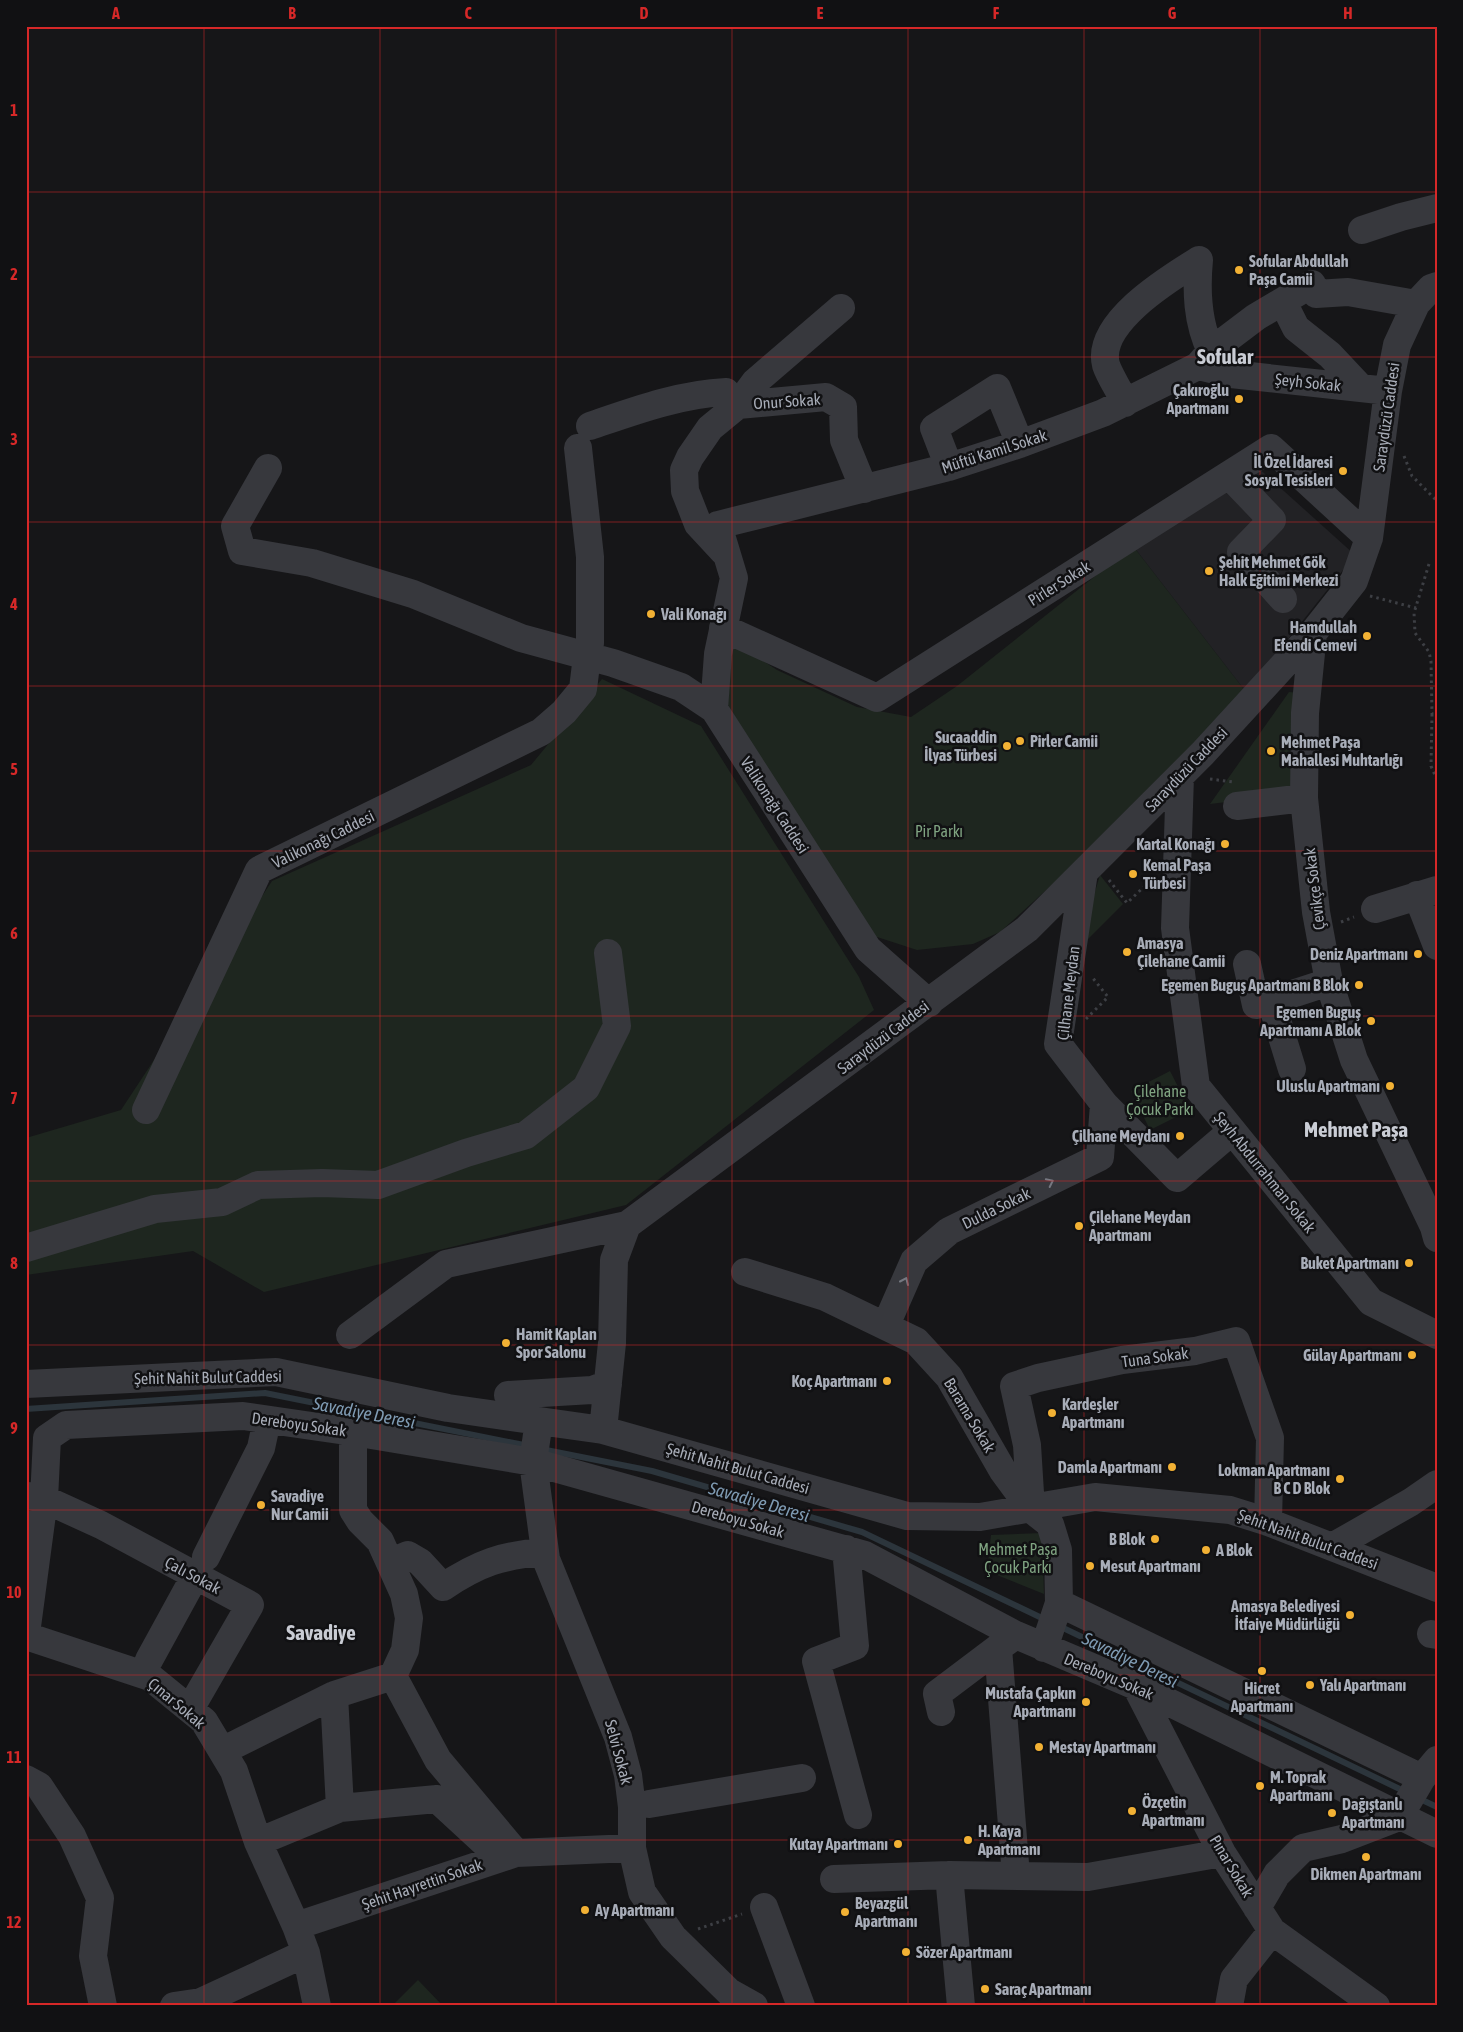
<svg xmlns="http://www.w3.org/2000/svg" width="1463" height="2032" font-family="'Asap Condensed',sans-serif">
<rect width="100%" height="100%" fill="#161618"/>
<path fill="#222225" d="M1255 465 1355 555 1246 692 1133 546Z"/>
<path fill="#1e261f" d="M1133 546 1246 692 1120 823 1000 932 973 944 917 950 874 936 836 889 728 705 722 671 735 642 777 670 857 707 911 717 957 686Z
M602 679 701 726 859 977 874 1010 626 1205 264 1292 193 1251 26 1275V1138L121 1110 272 881 531 765Z
M1289 692 1303 693 1300 793 1210 804Z
M1100 875 1123 904 1078 949Z
M1170 1071 1190 1110 1150 1130 1131 1091Z
M1042 1533 1044 1594 987 1571 991 1535Z
M418 1980 442 2005V2006H397L395 2003Z"/>
<g fill="none" stroke-linecap="round" stroke-linejoin="round">
<path stroke="#2c353c" stroke-width="6" d="M26 1409 265 1393 529 1446
M541 1449 652 1471 862 1532 1046 1620
M1059 1626 1406 1792
M1418 1798 1437 1807"/>
<path stroke="#3d3f44" stroke-width="3" stroke-dasharray="2.5 4" stroke-linecap="butt" d="M1404 456 1412 476 1437 501
M1429 564 1414 613 1415 633 1429 652 1431 661 1432 714H1437
M1370 596 1416 608
M1432 714 1431 766 1437 780
M1210 779 1233 782
M1109 880 1127 903 1152 879
M1341 922 1354 917
M1086 1019 1108 997 1092 977
M698 1929 742 1914"/>
<path stroke="#37383d" stroke-width="28" d="M1362 230 1401 217 1437 208
M1283 302 1296 328 1330 355 1361 388
M1198 366 1231 374 1388 391
M1125 403C1120 391 1110 377 1106 365 1095 323 1170 278 1199 260 1196 291 1197 322 1211 351
M590 426C634 411 680 394 726 392L738 405 755 382 841 308
M949 467 934 428 997 388 1020 444
M268 468 235 526 242 551 312 563 413 594 521 638 587 656 590 643V557L578 448
M1229 475 1272 520 1241 552 1283 599
M723 551 698 524 685 491 684 470 690 457 710 428 738 405 826 397 843 407 844 440 864 489
M723 628 877 698 1271 448 1369 538
M1313 633 1305 713 1304 798 1316 912 1329 982 1354 1060 1434 1227 1437 1238
M714 709 718 654 734 578 718 525 949 467 1020 444 1103 413 1198 366 1211 351 1256 317 1312 284 1316 294 1348 292 1416 304
M1180 776 1175 928 1196 1086 1371 1302 1437 1335
M1237 806 1304 798
M1084 872 1058 1044 1104 1104 1177 1178 1232 1131
M1417 895 1437 946
M1375 909 1437 890
M1247 964 1256 1005 1271 1001
M1292 1069 1271 1001 1329 982
M146 1110 259 870 541 732 564 712 583 689 587 656 613 663 681 687 714 709 868 949 929 1003
M26 1248 155 1209 222 1202 258 1185 322 1183 378 1185 466 1153 526 1135 586 1088 617 1026 608 953
M745 1272 825 1297 916 1341 949 1377 1003 1471 1031 1509 1050 1524 1058 1550 1059 1603 1044 1648
M886 1325 914 1261 949 1231 1100 1157 1104 1104
M350 1335 446 1264 627 1225
M26 1384 276 1372 448 1408 603 1430 907 1516 980 1517 1095 1497 1230 1510 1268 1522 1437 1588
M508 1395 592 1390 608 1384
M539 1421 533 1462 546 1559 618 1737 628 1775 632 1807V1848L642 1892 673 1937 729 1992 754 2006
M603 1430 612 1343 614 1260 627 1225 1027 929 1203 753 1313 633 1354 581 1369 538 1388 391 1397 345 1416 304 1431 288 1437 286
M353 1432V1510L360 1521 380 1541 404 1594 409 1618 405 1650 393 1676
M28 1496 44 1499 101 1525 250 1605 190 1709
M1031 1509 1027 1445 1014 1386 1038 1378 1122 1360 1195 1351 1236 1341 1270 1438 1268 1522
M1332 1547 1411 1502 1437 1484
M846 1549 855 1646 816 1661 858 1815
M206 1557 261 1448 267 1420
M391 1562 408 1555 420 1562 443 1587C479 1563 502 1555 545 1552
M1059 1603 1422 1778
M26 1634 44 1499 47 1438 66 1425 243 1416 353 1432 533 1462 865 1555 1016 1635 1136 1686 1437 1834
M1431 1634 1437 1635
M26 1636 150 1677 204 1721 234 1771 258 1842 296 1926
M149 1660 195 1576
M1136 1686 1222 1853 1272 1931 1376 2006
M941 1712 937 1694 998 1648
M222 1751 334 1695
M26 1779 39 1786 72 1836 100 1898 93 1956 103 2006
M649 1804 802 1778
M340 1808 334 1695 393 1676 438 1760 516 1853
M258 1842 340 1808 437 1799 501 1858
M949 1875 961 2006
M1016 1876 998 1648 1016 1635
M834 1879 949 1875 1088 1877 1222 1853
M764 1907 801 2006
M1257 1908 1277 1874 1303 1848 1342 1839 1399 1817 1422 1778 1437 1760
M201 2002 306 1953
M174 2006 201 2002 208 2006
M317 2006 306 1953 296 1926 516 1853 632 1848
M1229 2006 1234 1979 1272 1931"/>
</g>
<defs><path id="oneway-chevron" d="M-2-3.5L2.5 0L-2 3.5" fill="none" stroke-width="1.6" stroke-linecap="round" stroke-linejoin="round" transform="scale(1.25)"/></defs>
<g stroke="#757881">
<use href="#oneway-chevron" transform="translate(1050 1182) rotate(-26)"/>
<use href="#oneway-chevron" transform="translate(905 1281) rotate(-66)"/>
</g>
<path fill="none" stroke="#d62828" stroke-width="1" stroke-opacity="0.55" d="M204 26V2006M380 26V2006M556 26V2006M732 26V2006M908 26V2006M1084 26V2006M1260 26V2006M26 192H1437M26 357H1437M26 522H1437M26 686H1437M26 851H1437M26 1016H1437M26 1181H1437M26 1345H1437M26 1510H1437M26 1675H1437M26 1840H1437"/>
<g fill="#f2b134" stroke="#111113" stroke-width="2">
<circle cx="1239" cy="270" r="5"/>
<circle cx="1239" cy="399" r="5"/>
<circle cx="1343" cy="471" r="5"/>
<circle cx="1209" cy="571" r="5"/>
<circle cx="651" cy="614" r="5"/>
<circle cx="1367" cy="636" r="5"/>
<circle cx="1020" cy="741" r="5"/>
<circle cx="1007" cy="746" r="5"/>
<circle cx="1271" cy="751" r="5"/>
<circle cx="1225" cy="844" r="5"/>
<circle cx="1133" cy="874" r="5"/>
<circle cx="1127" cy="952" r="5"/>
<circle cx="1418" cy="954" r="5"/>
<circle cx="1359" cy="985" r="5"/>
<circle cx="1371" cy="1021" r="5"/>
<circle cx="1390" cy="1086" r="5"/>
<circle cx="1180" cy="1136" r="5"/>
<circle cx="1079" cy="1226" r="5"/>
<circle cx="1409" cy="1263" r="5"/>
<circle cx="506" cy="1343" r="5"/>
<circle cx="1412" cy="1355" r="5"/>
<circle cx="887" cy="1381" r="5"/>
<circle cx="1052" cy="1413" r="5"/>
<circle cx="1172" cy="1467" r="5"/>
<circle cx="1340" cy="1479" r="5"/>
<circle cx="261" cy="1505" r="5"/>
<circle cx="1155" cy="1539" r="5"/>
<circle cx="1206" cy="1550" r="5"/>
<circle cx="1090" cy="1566" r="5"/>
<circle cx="1350" cy="1615" r="5"/>
<circle cx="1262" cy="1671" r="5"/>
<circle cx="1310" cy="1685" r="5"/>
<circle cx="1086" cy="1702" r="5"/>
<circle cx="1039" cy="1747" r="5"/>
<circle cx="1260" cy="1786" r="5"/>
<circle cx="1132" cy="1811" r="5"/>
<circle cx="1332" cy="1813" r="5"/>
<circle cx="968" cy="1840" r="5"/>
<circle cx="898" cy="1844" r="5"/>
<circle cx="1366" cy="1857" r="5"/>
<circle cx="585" cy="1910" r="5"/>
<circle cx="845" cy="1912" r="5"/>
<circle cx="906" cy="1952" r="5"/>
<circle cx="985" cy="1989" r="5"/>
</g>
<g text-anchor="middle" stroke-width="5" stroke-linejoin="round" paint-order="stroke">
<g font-size="16" font-weight="bold" fill="#a8adb8" stroke="#111113" text-anchor="start">
<text x="1249" y="267">Sofular Abdullah<tspan x="1249" dy="18">Paşa Camii</tspan></text>
<text x="1229" y="396" text-anchor="end">Çakıroğlu<tspan x="1229" dy="18">Apartmanı</tspan></text>
<text x="1333" y="468" text-anchor="end">İl Özel İdaresi<tspan x="1333" dy="18">Sosyal Tesisleri</tspan></text>
<text x="1219" y="568">Şehit Mehmet Gök<tspan x="1219" dy="18">Halk Eğitimi Merkezi</tspan></text>
<text x="661" y="620">Vali Konağı</text>
<text x="1357" y="633" text-anchor="end">Hamdullah<tspan x="1357" dy="18">Efendi Cemevi</tspan></text>
<text x="997" y="743" text-anchor="end">Sucaaddin<tspan x="997" dy="18">İlyas Türbesi</tspan></text>
<text x="1030" y="747">Pirler Camii</text>
<text x="1281" y="748">Mehmet Paşa<tspan x="1281" dy="18">Mahallesi Muhtarlığı</tspan></text>
<text x="1215" y="850" text-anchor="end">Kartal Konağı</text>
<text x="1143" y="871">Kemal Paşa<tspan x="1143" dy="18">Türbesi</tspan></text>
<text x="1137" y="949">Amasya<tspan x="1137" dy="18">Çilehane Camii</tspan></text>
<text x="1408" y="960" text-anchor="end">Deniz Apartmanı</text>
<text x="1349" y="991" text-anchor="end">Egemen Buguş Apartmanı B Blok</text>
<text x="1361" y="1018" text-anchor="end">Egemen Buguş<tspan x="1361" dy="18">Apartmanı A Blok</tspan></text>
<text x="1380" y="1092" text-anchor="end">Uluslu Apartmanı</text>
<text x="1170" y="1142" text-anchor="end">Çilhane Meydanı</text>
<text x="1089" y="1223">Çilehane Meydan<tspan x="1089" dy="18">Apartmanı</tspan></text>
<text x="1399" y="1269" text-anchor="end">Buket Apartmanı</text>
<text x="516" y="1340">Hamit Kaplan<tspan x="516" dy="18">Spor Salonu</tspan></text>
<text x="1402" y="1361" text-anchor="end">Gülay Apartmanı</text>
<text x="877" y="1387" text-anchor="end">Koç Apartmanı</text>
<text x="1062" y="1410">Kardeşler<tspan x="1062" dy="18">Apartmanı</tspan></text>
<text x="1162" y="1473" text-anchor="end">Damla Apartmanı</text>
<text x="1330" y="1476" text-anchor="end">Lokman Apartmanı<tspan x="1330" dy="18">B C D Blok</tspan></text>
<text x="271" y="1502">Savadiye<tspan x="271" dy="18">Nur Camii</tspan></text>
<text x="1145" y="1545" text-anchor="end">B Blok</text>
<text x="1216" y="1556">A Blok</text>
<text x="1100" y="1572">Mesut Apartmanı</text>
<text x="1340" y="1612" text-anchor="end">Amasya Belediyesi<tspan x="1340" dy="18">İtfaiye Müdürlüğü</tspan></text>
<text x="1320" y="1691">Yalı Apartmanı</text>
<text x="1262" y="1694" text-anchor="middle">Hicret<tspan x="1262" dy="18">Apartmanı</tspan></text>
<text x="1076" y="1699" text-anchor="end">Mustafa Çapkın<tspan x="1076" dy="18">Apartmanı</tspan></text>
<text x="1049" y="1753">Mestay Apartmanı</text>
<text x="1270" y="1783">M. Toprak<tspan x="1270" dy="18">Apartmanı</tspan></text>
<text x="1142" y="1808">Özçetin<tspan x="1142" dy="18">Apartmanı</tspan></text>
<text x="1342" y="1810">Dağıştanlı<tspan x="1342" dy="18">Apartmanı</tspan></text>
<text x="978" y="1837">H. Kaya<tspan x="978" dy="18">Apartmanı</tspan></text>
<text x="888" y="1850" text-anchor="end">Kutay Apartmanı</text>
<text x="1366" y="1880" text-anchor="middle">Dikmen Apartmanı</text>
<text x="855" y="1909">Beyazgül<tspan x="855" dy="18">Apartmanı</tspan></text>
<text x="595" y="1916">Ay Apartmanı</text>
<text x="916" y="1958">Sözer Apartmanı</text>
<text x="995" y="1995">Saraç Apartmanı</text>
</g>
<g font-size="16" fill="#a8adb8" stroke="#111113">
<text transform="translate(1308 382) rotate(6)" y="6">Şeyh Sokak</text>
<text transform="translate(787 401) rotate(-4)" y="6">Onur Sokak</text>
<text transform="translate(1386 417) rotate(-82)" y="6">Saraydüzü Caddesi</text>
<text transform="translate(994 451) rotate(-18)" y="6">Müftü Kamil Sokak</text>
<text transform="translate(1059 583) rotate(-32)" y="6">Pirler Sokak</text>
<text transform="translate(1186 769) rotate(-46)" y="6">Saraydüzü Caddesi</text>
<text transform="translate(775 805) rotate(57)" y="6">Valikonağı Caddesi</text>
<text transform="translate(323 839) rotate(-26)" y="6">Valikonağı Caddesi</text>
<text transform="translate(1314 889) rotate(-97)" y="6">Çevikçe Sokak</text>
<text transform="translate(1068 993) rotate(-83)" y="6">Çilhane Meydan</text>
<text transform="translate(883 1037) rotate(-37)" y="6">Saraydüzü Caddesi</text>
<text transform="translate(1265 1172) rotate(51)" y="6">Şeyh Abdurrahman Sokak</text>
<text transform="translate(996 1208) rotate(-26)" y="6">Dulda Sokak</text>
<text transform="translate(1155 1357) rotate(-8)" y="6">Tuna Sokak</text>
<text transform="translate(208 1377) rotate(-1)" y="6">Şehit Nahit Bulut Caddesi</text>
<text transform="translate(970 1415) rotate(59)" y="6">Barama Sokak</text>
<text transform="translate(299 1424) rotate(8)" y="6">Dereboyu Sokak</text>
<text transform="translate(738 1468) rotate(16)" y="6">Şehit Nahit Bulut Caddesi</text>
<text transform="translate(738 1519) rotate(16)" y="6">Dereboyu Sokak</text>
<text transform="translate(1308 1539) rotate(20)" y="6">Şehit Nahit Bulut Caddesi</text>
<text transform="translate(193 1575) rotate(28)" y="6">Çalı Sokak</text>
<text transform="translate(1109 1676) rotate(23)" y="6">Dereboyu Sokak</text>
<text transform="translate(177 1703) rotate(40)" y="6">Çınar Sokak</text>
<text transform="translate(619 1752) rotate(75)" y="6">Selvi Sokak</text>
<text transform="translate(1232 1866) rotate(59)" y="6">Pınar Sokak</text>
<text transform="translate(422 1884) rotate(-19)" y="6">Şehit Hayrettin Sokak</text>
</g>
<g font-size="16" fill="#7fa381" stroke="#111113">
<text x="939" y="837">Pir Parkı</text>
<text x="1160" y="1097">Çilehane<tspan x="1160" dy="18">Çocuk Parkı</tspan></text>
<text x="1018" y="1555">Mehmet Paşa<tspan x="1018" dy="18">Çocuk Parkı</tspan></text>
</g>
<g font-size="18" font-style="italic" fill="#7f9bb3" stroke="#111113">
<text transform="translate(364 1413) rotate(11)" y="6">Savadiye Deresi</text>
<text transform="translate(759 1502) rotate(16)" y="6">Savadiye Deresi</text>
<text transform="translate(1130 1660) rotate(26)" y="6">Savadiye Deresi</text>
</g>
<g font-size="21" font-weight="bold" fill="#c9ccd4" stroke="#111113">
<text x="1225" y="364">Sofular</text>
<text x="1356" y="1137">Mehmet Paşa</text>
<text x="321" y="1640">Savadiye</text>
</g>
</g>
<rect width="1463" height="2032" fill="none" stroke="#111113" stroke-width="55"/>
<rect x="28" y="28" width="1408" height="1976" fill="none" stroke="#d62828" stroke-width="2"/>
<g font-size="16" text-anchor="middle" font-weight="bold" fill="#d62828">
<text x="116" y="19">A</text>
<text x="292" y="19">B</text>
<text x="468" y="19">C</text>
<text x="644" y="19">D</text>
<text x="820" y="19">E</text>
<text x="996" y="19">F</text>
<text x="1172" y="19">G</text>
<text x="1348" y="19">H</text>
<text x="14" y="116">1</text>
<text x="14" y="280">2</text>
<text x="14" y="445">3</text>
<text x="14" y="610">4</text>
<text x="14" y="775">5</text>
<text x="14" y="939">6</text>
<text x="14" y="1104">7</text>
<text x="14" y="1269">8</text>
<text x="14" y="1434">9</text>
<text x="14" y="1598">10</text>
<text x="14" y="1763">11</text>
<text x="14" y="1928">12</text>
</g>
</svg>
